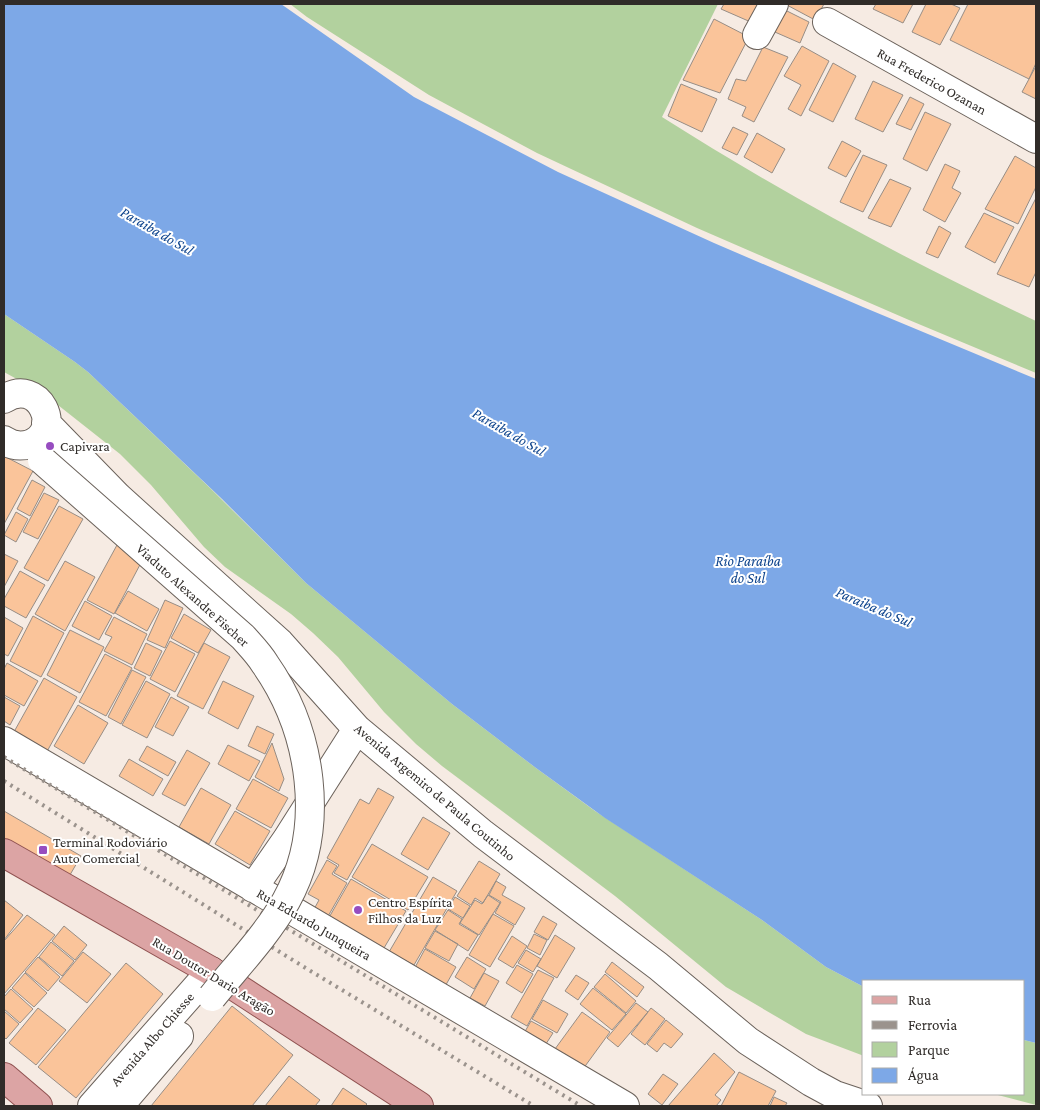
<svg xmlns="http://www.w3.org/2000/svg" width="1040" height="1110" font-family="'Crimson Pro',serif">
<rect width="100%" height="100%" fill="#f6ebe3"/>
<path fill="#b2d19e" d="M290 4H718L662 117C782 193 908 261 1036 321V373L909 320 697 228 537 153 429 95 307 17Z
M4 314 75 362 88 372 209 487 306 583 452 704 536 768 595 811 762 920 826 967 864 987V1056L806 1034 726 987 615 896 442 766 416 744 384 712 338 657 313 633 291 614 225 567 204 547 151 485 120 454 44 394 4 372Z
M1024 1040 1036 1043V1105L994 1094H1024Z"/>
<path fill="#7da8e7" d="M4 4H281L414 97 558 172 714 243 863 307 1036 379V1043L1024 1040V981H864V987L826 967 762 920 605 818 536 768 452 704 306 583 222 499 88 372 75 362 4 314Z"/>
<path fill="#fac49a" stroke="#978d85" d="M724 4H763L753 23 721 9Z
M785 4H824L815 20Z
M876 4H913L903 23 873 9Z
M926 4H951L960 8 940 45 912 32Z
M968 4H1036V63L1029 79 950 40Z
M779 7 809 22 800 43 768 29Z
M714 19 749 37 720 93 683 80Z
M802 46 829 61 801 116 788 109 801 85 784 76Z
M763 47 788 57 754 122 742 116 746 107 728 99 736 79 746 81Z
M833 63 856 76 833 122 809 110Z
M1036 66V99L1022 92Z
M873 81 903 95 883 132 855 119Z
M681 84 717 99 702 132 668 116Z
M910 97 924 104 911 130 896 124Z
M925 112 951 124 927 171 903 159Z
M733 127 748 134 737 155 722 148Z
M757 133 785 149 772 173 744 157Z
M842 141 861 151 846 177 828 168Z
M863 155 887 165 863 212 840 202Z
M1015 156 1036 168V187L1018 224 985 209Z
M945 164 960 171 952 188 961 193 945 222 923 210Z
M890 179 911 188 891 227 868 218Z
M1036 198V272L1029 287 997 274Z
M984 213 1014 227 995 263 965 247Z
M939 226 951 233 938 258 926 253Z
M4 456 33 471 4 524Z
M32 480 45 487 30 516 17 509Z
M44 493 59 500 38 539 23 532Z
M59 506 83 519 48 581 24 568Z
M16 512 28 519 16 542 4 535Z
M117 545 143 559 114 614 87 600Z
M4 554 18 561 4 587Z
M65 561 95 577 65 631 35 614Z
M20 571 45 585 26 618 4 606V599Z
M128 591 159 609 147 631 115 613Z
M165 600 183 608 165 648 147 640Z
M85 601 112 616 99 640 72 626Z
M184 614 211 630 198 653 171 638Z
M33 616 64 633 41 677 10 661Z
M4 617 23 628 8 656 4 654Z
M114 617 147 634 132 665 104 651 112 637 105 634Z
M70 630 104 647 80 693 47 675Z
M170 641 195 654 175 692 150 679Z
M146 643 162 651 150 676 134 668Z
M204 643 230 657 203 709 177 696Z
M105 654 132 668 106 716 79 702Z
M7 663 38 681 24 706 4 695V669Z
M132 670 146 677 121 724 108 717Z
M44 678 77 697 44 757 10 739Z
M146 681 170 694 147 738 122 725Z
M223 681 254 696 238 729 208 713Z
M4 697 20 706 10 725 4 721Z
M171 697 189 707 173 736 155 727Z
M78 705 108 723 84 764 54 746Z
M257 726 274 734 265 754 248 746Z
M272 743 284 779 279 791 255 777Z
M228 745 260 761 249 781 218 764Z
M147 746 176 762 168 776 139 760Z
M187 750 210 763 185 806 162 794Z
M129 759 163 779 153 796 119 776Z
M253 779 288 798 271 828 236 809Z
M201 788 231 805 209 844 179 827Z
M378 788 394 797 347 880 334 873 339 865 327 858 360 799 369 804Z
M4 811 81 856 67 880 4 843Z
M235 811 270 831 250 865 215 844Z
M423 817 450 833 428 870 401 854Z
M372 844 428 877 408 910 352 877Z
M327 860 337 866 332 874 347 883 327 918 313 911 319 900 308 894Z
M479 861 500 874 483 903 475 898 471 905 457 896Z
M433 877 457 891 414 965 389 952Z
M351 879 406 911 381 953 327 921Z
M496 881 506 887 502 895 525 908 515 925 495 913 501 902 489 895Z
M488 895 500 903 479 935 460 923 475 900 482 904Z
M455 897 470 906 463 918 448 909Z
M4 900 23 915 4 940Z
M448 910 462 919 459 924 478 935 468 951 435 930Z
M493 914 514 926 490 967 469 955Z
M27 915 55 935 4 994V941Z
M543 916 557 924 548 940 534 932Z
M64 926 87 945 75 960 52 941Z
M435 931 458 944 449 961 425 948Z
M534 934 547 940 540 955 527 948Z
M555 935 575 948 557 978 537 966Z
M512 936 527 946 513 968 498 959Z
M51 942 74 961 62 976 39 957Z
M425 949 456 967 443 990 412 973Z
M526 950 541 959 533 972 518 963Z
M83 952 111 974 87 1003 59 981Z
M38 957 60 977 48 991 25 972Z
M467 957 486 969 474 989 455 977Z
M612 962 644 987 637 997 605 972Z
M126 963 163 994 76 1098 38 1067Z
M517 965 533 974 522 993 506 983Z
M538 970 554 978 527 1026 511 1017Z
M25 973 47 993 34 1007 12 988Z
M484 973 499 981 485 1006 470 998Z
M605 974 636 1001 626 1013 594 987Z
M576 975 589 983 578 1000 565 991Z
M593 988 626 1014 612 1030 580 1004Z
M11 989 33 1009 20 1023 4 1009V997Z
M543 1000 568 1014 557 1033 532 1019Z
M636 1003 648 1012 618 1047 607 1038Z
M232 1006 293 1055 252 1106H151Z
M38 1008 66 1030 36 1065 9 1043Z
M651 1008 665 1019 645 1045 631 1034Z
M4 1011 19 1024 6 1039 4 1037Z
M582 1012 610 1032 583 1069 555 1049Z
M666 1020 683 1034 671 1048 664 1043 657 1052 647 1044Z
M531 1021 553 1033 544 1047 523 1035Z
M714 1053 735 1072 715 1095 721 1100 716 1106H668Z
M739 1072 776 1091 768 1106H721Z
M663 1074 678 1084 662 1105 648 1094Z
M289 1076 320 1100 315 1106H265Z
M343 1088 367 1104 365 1106H331Z
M774 1097 787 1103 785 1106H770Z"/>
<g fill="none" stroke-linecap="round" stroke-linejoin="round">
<defs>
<path id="minor" d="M827 22 1036 139
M757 35 774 4
M4 399C39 376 65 431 30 444 20 447 12 446 4 440
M46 423 118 497 280 643 357 729 483 834 658 966 748 1041 811 1082 835 1095 868 1106
M4 741 625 1106
M253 888 287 839 357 729
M92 1106 211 971
M119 1106 179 1036"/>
<path id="major" d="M4 853 211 971 419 1106
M4 1077 38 1106"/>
</defs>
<use href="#minor" stroke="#6b625b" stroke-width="30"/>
<use href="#major" stroke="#905251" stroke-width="30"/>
<use href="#minor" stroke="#fff" stroke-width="28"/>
<use href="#major" stroke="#dca4a4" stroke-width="28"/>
<path stroke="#9b938d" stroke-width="4" stroke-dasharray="2.5 5" stroke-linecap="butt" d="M4 757 581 1106
M4 781 304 967 534 1106"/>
<defs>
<path id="minor-bridge" d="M42 460 243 637C251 646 259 654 265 664 312 731 327 827 286 901 266 936 237 966 212 997"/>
</defs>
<use href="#minor-bridge" stroke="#6b625b" stroke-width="30" stroke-linecap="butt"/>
<use href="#minor-bridge" stroke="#fff" stroke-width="28"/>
</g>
<g fill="#974dc0" stroke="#fff" stroke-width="2">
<circle cx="50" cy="446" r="5"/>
<rect x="38" y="845" width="10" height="10" rx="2.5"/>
<circle cx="358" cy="910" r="5"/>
</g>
<g text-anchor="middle" stroke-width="4" stroke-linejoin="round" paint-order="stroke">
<g font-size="14" fill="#302c29" stroke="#fff">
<text transform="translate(932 81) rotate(29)" y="5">Rua Frederico Ozanan</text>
<text transform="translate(193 595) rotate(42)" y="5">Viaduto Alexandre Fischer</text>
<text transform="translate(435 792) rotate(40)" y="5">Avenida Argemiro de Paula Coutinho</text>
<text transform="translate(314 924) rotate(30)" y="5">Rua Eduardo Junqueira</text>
<text transform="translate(214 976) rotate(31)" y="5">Rua Doutor Dario Aragão</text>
<text transform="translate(152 1039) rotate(-49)" y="5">Avenida Albo Chiesse</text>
</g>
<g font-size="14" fill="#302c29" stroke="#fff" text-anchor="start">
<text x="60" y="451">Capivara</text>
<text x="53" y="847">Terminal Rodoviário<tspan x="53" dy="16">Auto Comercial</tspan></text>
<text x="368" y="907">Centro Espírita<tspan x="368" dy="16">Filhos da Luz</tspan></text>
</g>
<g font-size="15" font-style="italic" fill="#0e448d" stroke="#fff">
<text transform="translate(157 231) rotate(30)" y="5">Paraiba do Sul</text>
<text transform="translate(509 432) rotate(30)" y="5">Paraiba do Sul</text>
<text x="748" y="566">Rio Paraíba<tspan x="748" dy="17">do Sul</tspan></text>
<text transform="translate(874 607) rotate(23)" y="5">Paraiba do Sul</text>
</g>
</g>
<rect width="1040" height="1110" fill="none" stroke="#302c29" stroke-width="10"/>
<rect x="862" y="980" width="162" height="115" fill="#ffffff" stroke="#acaba9"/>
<rect x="872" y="996" width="25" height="8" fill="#dca4a4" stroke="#acaba9"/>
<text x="908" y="1005" font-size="15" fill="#302c29">Rua</text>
<rect x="872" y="1021" width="25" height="8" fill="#9b938d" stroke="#acaba9"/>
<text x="908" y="1030" font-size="15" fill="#302c29">Ferrovia</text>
<rect x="872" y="1042" width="25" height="15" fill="#b2d19e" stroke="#acaba9"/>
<text x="908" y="1055" font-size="15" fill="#302c29">Parque</text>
<rect x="872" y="1068" width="25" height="15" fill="#7da8e7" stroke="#acaba9"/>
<text x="908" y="1080" font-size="15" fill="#302c29">Água</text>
</svg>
